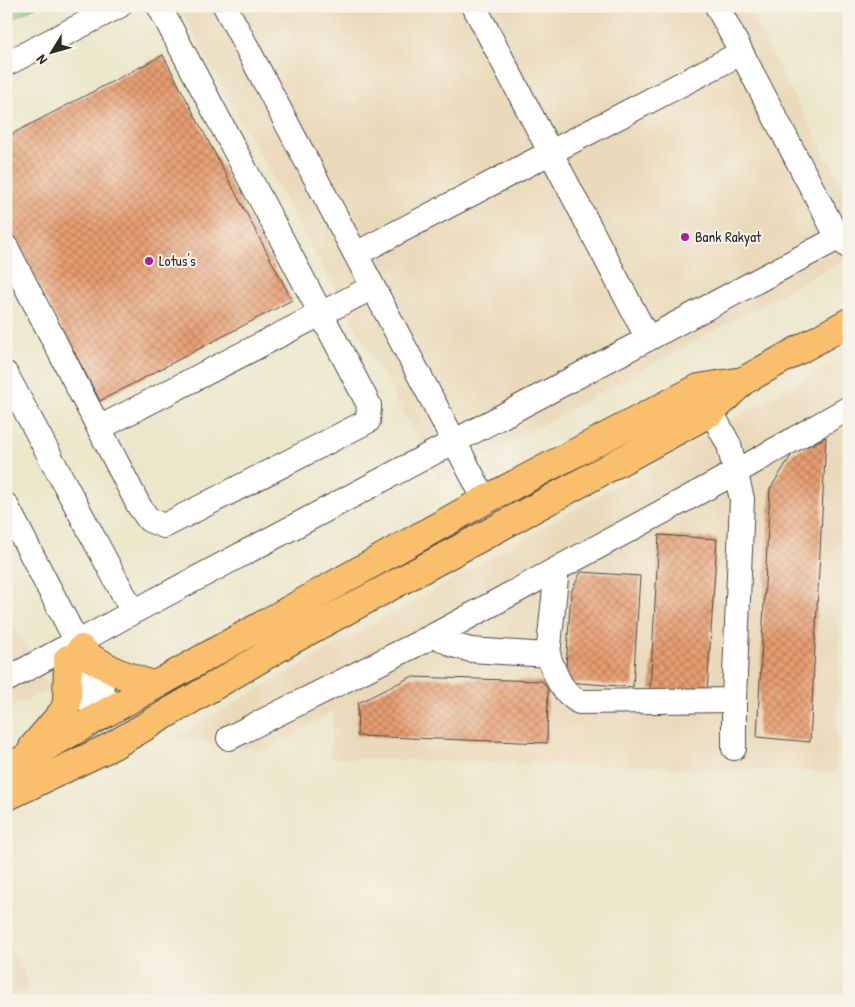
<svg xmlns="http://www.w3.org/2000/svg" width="855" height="1007" font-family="'Patrick Hand',sans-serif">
<defs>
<pattern id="grass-tufts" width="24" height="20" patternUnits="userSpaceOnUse" patternTransform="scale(1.25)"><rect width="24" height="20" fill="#96de98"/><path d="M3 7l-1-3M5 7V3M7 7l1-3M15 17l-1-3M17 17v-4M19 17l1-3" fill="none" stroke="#81bf83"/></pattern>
<pattern id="building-cross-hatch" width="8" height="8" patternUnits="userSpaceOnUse" patternTransform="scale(1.25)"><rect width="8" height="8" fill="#e79d70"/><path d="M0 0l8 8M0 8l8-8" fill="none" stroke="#bb805c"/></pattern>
</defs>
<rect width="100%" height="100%" fill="#f7f3e8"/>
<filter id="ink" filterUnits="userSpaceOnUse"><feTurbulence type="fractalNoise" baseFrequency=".02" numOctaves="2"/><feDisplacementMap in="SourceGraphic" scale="10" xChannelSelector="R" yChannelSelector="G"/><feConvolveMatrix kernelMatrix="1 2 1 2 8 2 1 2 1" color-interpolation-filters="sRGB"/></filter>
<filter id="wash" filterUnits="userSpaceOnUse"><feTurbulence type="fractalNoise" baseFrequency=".0096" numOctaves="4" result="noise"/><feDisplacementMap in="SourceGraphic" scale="20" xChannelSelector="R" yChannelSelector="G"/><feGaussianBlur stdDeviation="1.12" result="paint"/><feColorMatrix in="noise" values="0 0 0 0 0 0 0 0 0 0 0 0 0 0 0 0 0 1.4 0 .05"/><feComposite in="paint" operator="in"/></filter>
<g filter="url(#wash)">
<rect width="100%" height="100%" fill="#ece6ca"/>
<path fill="#ead9ba" d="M178 6H746L849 199V257L440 480Z
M846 355 837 772 330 758 334 710 266 751 175 737Z
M6 610 48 688 6 710Z
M6 940 31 989 7 1001H6Z"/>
<path fill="url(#grass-tufts)" stroke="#608462" d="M6 6H37L6 22Z"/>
<g id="blocks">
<path fill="url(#building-cross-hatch)" d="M163 55 292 300 100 401 6 223V137Z
M826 437 810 742 757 737 770 489 792 454Z
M659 535 717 539 707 693 650 689Z
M581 572 640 576 633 687 565 682 571 592Z
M411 677 542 681 548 690 547 743 357 736 358 703Z"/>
</g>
</g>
<g filter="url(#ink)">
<use href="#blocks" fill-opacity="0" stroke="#484743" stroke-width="1"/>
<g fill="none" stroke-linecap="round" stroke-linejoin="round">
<defs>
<path id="minor" d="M225 6 485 500
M474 6 648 339
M717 6 838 238 849 247
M6 64 119 6
M6 247 139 506 149 520 164 526 368 421 369 405 159 6
M356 254 741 53
M6 374 133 612
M703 396 729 445 742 499 734 700V748
M99 428 373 287
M6 505 112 710
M435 635 453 645 471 650 548 655 557 569
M77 643 133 612 838 238
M548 655C556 676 559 689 579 702L734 700
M66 657 97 718
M6 680 63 649
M229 738 435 635 736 472 849 408"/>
<path id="major" d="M81 649 91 658 116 672 154 686
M33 747 63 712 67 703 68 659
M6 768 22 760 485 500 699 388 743 381
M6 797 112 746 290 641 711 412 743 381 849 322"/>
</defs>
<use href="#minor" stroke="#484743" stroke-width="26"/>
<use href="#major" stroke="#484743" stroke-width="30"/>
<use href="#minor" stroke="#fff" stroke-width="24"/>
<use href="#major" stroke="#f9bf6d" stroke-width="28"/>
</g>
</g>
<g fill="#b5179e" stroke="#f7f3e8" stroke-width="2">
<circle cx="685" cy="237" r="5"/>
<circle cx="149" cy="261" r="5"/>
</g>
<g text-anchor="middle" stroke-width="4" stroke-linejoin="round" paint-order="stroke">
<g font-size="15" fill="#2b2b2b" stroke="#f7f3e8" text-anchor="start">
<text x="695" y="242">Bank Rakyat</text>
<text x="159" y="266">Lotus's</text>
</g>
</g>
<rect width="855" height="1007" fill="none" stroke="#f7f3e8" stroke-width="25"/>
<g transform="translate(52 52) rotate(233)" stroke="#f7f3e8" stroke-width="4" paint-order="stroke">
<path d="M0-4L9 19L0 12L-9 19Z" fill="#2b2b2b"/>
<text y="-8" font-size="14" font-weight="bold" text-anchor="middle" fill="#2b2b2b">N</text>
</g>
</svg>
